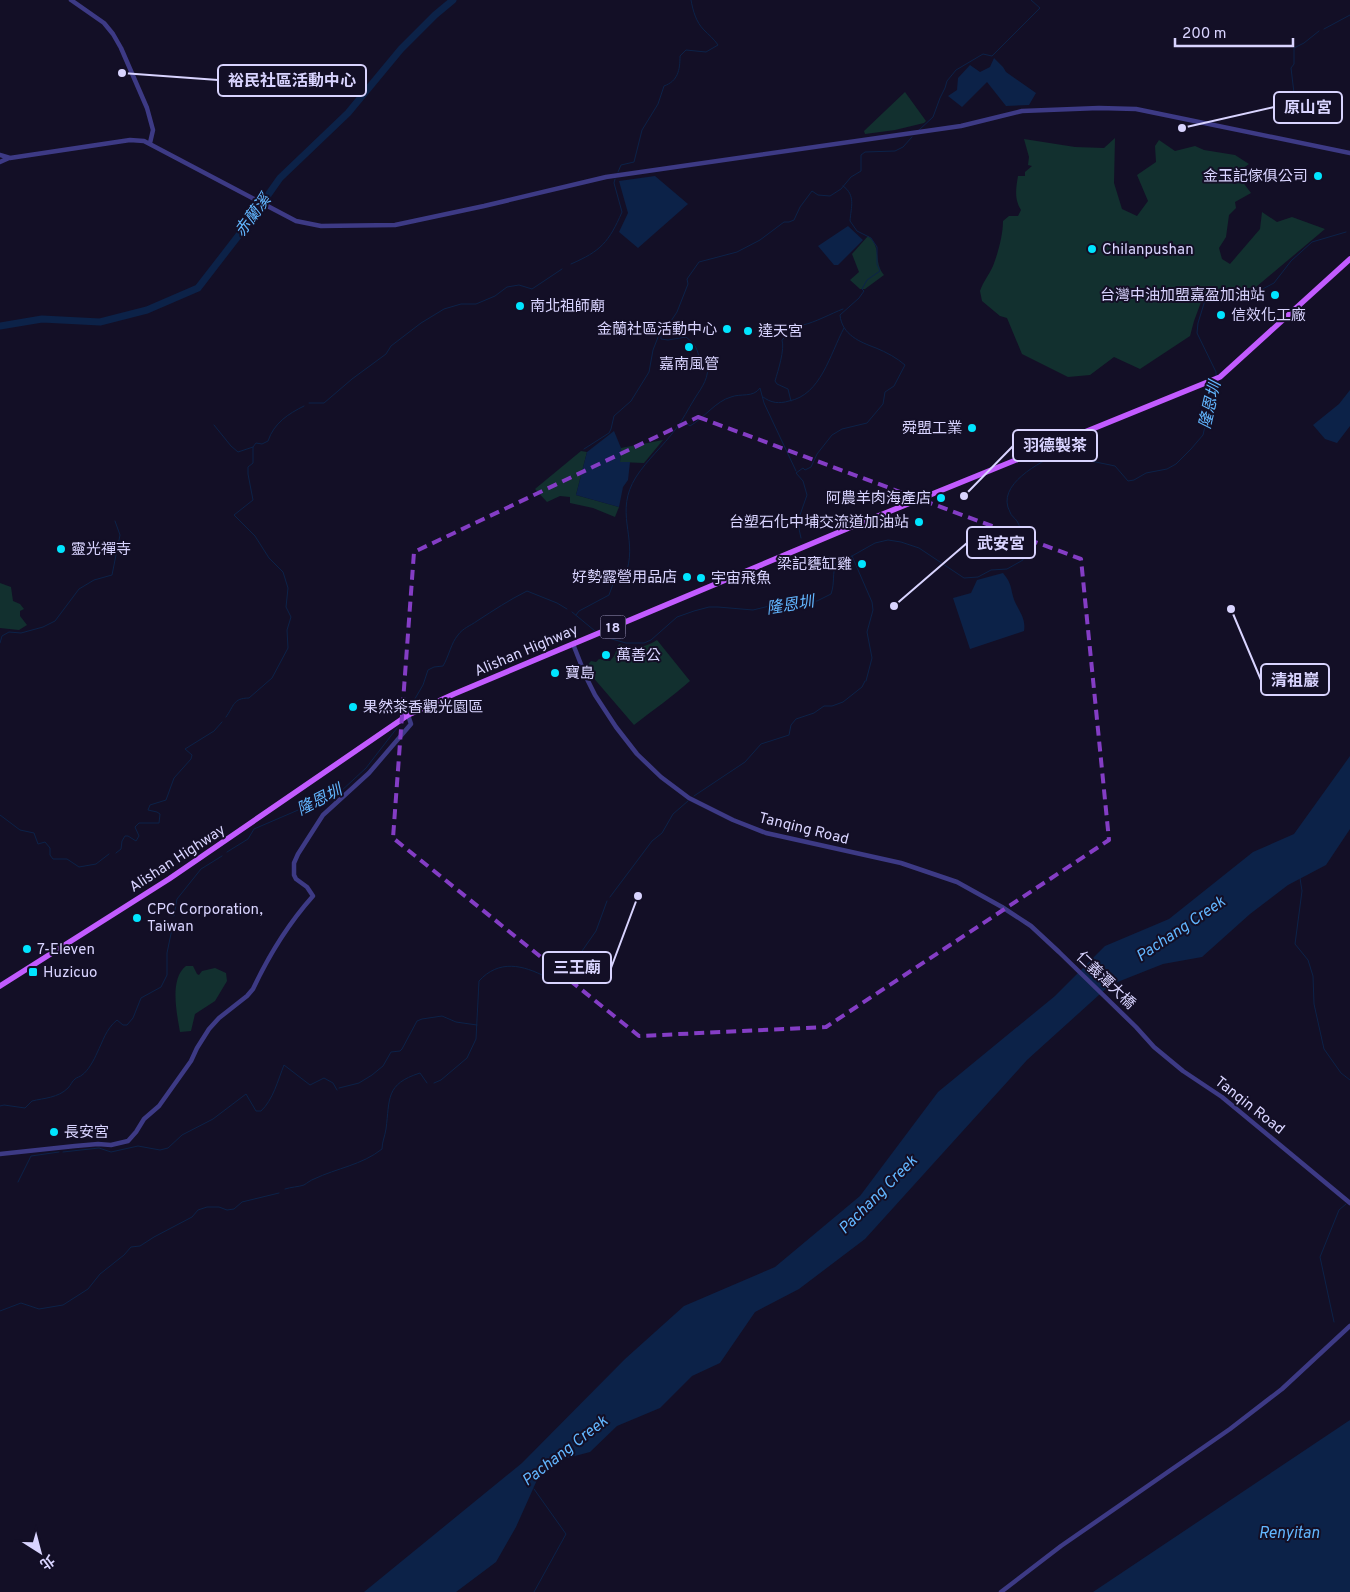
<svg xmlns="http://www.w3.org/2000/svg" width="1350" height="1592" font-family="Overpass,'Noto Sans TC',sans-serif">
<rect width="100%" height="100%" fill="#130f26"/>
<path fill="#12302f" d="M905 92 926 121 924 123 895 130 865 134 864 131Z
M1115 138 1114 183 1122 209 1137 216 1148 201 1137 175 1156 162 1155 146 1159 140 1175 151 1195 146 1204 150 1235 155 1249 164 1236 173 1251 193 1235 202 1236 208 1229 215 1226 237 1219 248 1222 259 1230 264 1260 229 1262 212 1277 222 1292 217 1325 229 1256 287 1204 294 1194 321 1190 336 1140 369 1114 357 1090 375 1068 377 1022 354 1007 318 1000 316 982 301 980 291C983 282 989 275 993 266 998 253 1003 235 1003 221L1009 216H1018L1021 210C1014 199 1016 188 1018 176H1025V172L1032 166 1028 165 1029 157 1024 139 1075 147 1104 148Z
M868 236C882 246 873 262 884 275L865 289H860L850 280 859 272 852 254Z
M663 440 644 463 620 462 621 448Z
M581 451 587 452 576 495 619 507 615 517 593 508 570 503V497L560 496 547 502 535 489Z
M0 583 11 587 13 601 20 604 24 609 20 611V616L27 625 19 630 0 628Z
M657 640 690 681C672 697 653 710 634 725L585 668 591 661 596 662 599 659 610 661 614 656 619 644C634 650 644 648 657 640Z
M186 966H193L197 974 199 975 202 971 215 968 226 973 227 981 215 1001 195 1014 191 1031 180 1032C177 1014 169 979 186 966Z"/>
<path fill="#0c2248" d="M994 58 1003 67 1006 72 1036 93 1029 105 1006 106 987 82 962 107 948 96 957 90 958 78 970 65 980 72 990 67Z
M655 176 688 204 638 248 619 232 628 213 619 181Z
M848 226 863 240 838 265H834L818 246Z
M1350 390V426L1337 443 1325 439 1313 425 1339 404Z
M614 431 621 448 620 462H630L628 480 623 487 619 507 576 495 587 452Z
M1003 573C1013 585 1010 589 1015 602 1020 613 1026 619 1024 631L970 649 953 598 971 593 977 580Z
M1350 756V829L1326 865 1288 885 1250 914 1202 957 1163 964 1110 985 1027 1060 865 1239 799 1289 755 1312 720 1363 692 1376 660 1408 617 1426 590 1452 556 1461 537 1480 516 1527 496 1562 456 1592H364L522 1463 625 1359 684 1306 775 1267 860 1196 938 1092 1055 996 1105 946 1169 919 1253 852 1294 834Z
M1350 1420V1592H1093Z"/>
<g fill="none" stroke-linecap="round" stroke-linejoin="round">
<path stroke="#0c2248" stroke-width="1" d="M1324 29 1350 15
M1297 118 1291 68 1294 64V48L1304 43 1319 31
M919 130 933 117 940 98 945 88 947 81 956 70 983 54 992 56 1040 8 1031 0
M618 172 621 165 634 162 642 130 658 104 664 86C678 81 680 70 680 56L686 50 706 52 718 45C714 39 709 35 704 30 696 22 693 11 691 0
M571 264C601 251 609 242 622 212L614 183 615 179
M1216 376V372L1197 333 1198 323 1206 297 1217 293 1234 297 1253 294 1274 283 1291 261 1312 242 1346 232
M763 397C771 403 779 404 789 401 821 395 830 354 844 328
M791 401 788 389 777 384 775 381C778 371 785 349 782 340L785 337 780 328C787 322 794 326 803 325 816 322 830 314 843 309
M309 403H324L352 379 386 354 391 346 421 323 444 309 461 304H476L495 296 507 287 519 285 532 289 562 269
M682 423H686L690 426C704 418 716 401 731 397 741 393 753 398 760 388L764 403 796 471
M214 425 231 446 238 452 253 447
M584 449 609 433 611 429 614 416 631 401 649 372 653 350 660 332
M801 538 799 529 800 515 807 495 803 481 796 473 803 468 805 470 811 467 817 454 832 435 842 429 867 423 883 404 885 392 894 386 905 365C897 358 886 352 876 348 860 342 842 335 840 315L859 298 864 291 862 289 867 280 880 271 877 264V247L871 238 857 231 850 221C851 207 856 195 843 186
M852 556 872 602 873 610 867 632 872 658 866 681
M572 612 595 631
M576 615 579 611 609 595 613 584 627 570C637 536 614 512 636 477 647 460 663 446 675 430 683 420 688 409 695 398 702 387 710 377 707 363L700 361C697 348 696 345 686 337L668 340 661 339V330L667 327 677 312 688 284 687 279 699 262 737 252 760 240 784 222H789L794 220 800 207 812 191 818 195 830 196 841 189 851 177 861 171V155L865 152 895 151 903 147 912 137
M601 636 626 643H644L651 640 677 617 694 611 709 607H718L753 610 790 601H817L831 594C835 583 832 573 836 563L852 556 875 543 888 540 901 542 919 548 964 578 978 577 991 570 1007 569 1023 560C1024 548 1023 531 1017 521 1015 518 1011 516 1010 512 995 485 1040 462 1060 453L1068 459 1091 461 1115 466 1128 481 1134 480 1146 473 1167 469 1176 464 1191 449 1203 435 1215 382
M0 643 2 636 9 632 21 633 43 627 55 621 79 589 94 580 112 575 120 535 115 521
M406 714 423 685 428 670 434 667 443 666C449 656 451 643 458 635 463 628 470 626 477 621 494 610 509 600 527 591L557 603 567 609
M226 717C234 706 233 698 249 698L272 678 288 648 287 630 291 617 286 607 288 588 283 572 269 558 255 536 234 515 253 500 248 474V467L253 463V447L256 443 262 444 268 441C274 423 288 414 304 406
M694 796 745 762 761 744 789 735 791 725 796 719 814 713 824 706H832L843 702 862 687 865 681
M0 815 20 830 34 833 38 844 45 842 50 848V855L53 859H67L79 867 96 864 109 854
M227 852 248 839 254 829 340 792 366 768 397 728
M116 853 121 849 122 841 125 836H128L136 841 139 836 135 827 139 823H159L160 814 157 812 148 810 150 805 166 800 174 778 191 759 192 755 185 749 214 731 222 722
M1300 878 1302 891 1295 944 1308 960 1313 976 1314 1004 1324 1049 1341 1073 1350 1080
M610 897 652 841 662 833 673 814 688 801
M174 916 177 899 201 869 222 856
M434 1083 441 1080 467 1058 476 1039 479 981C499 959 523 965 546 977L561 967 569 966 575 961 596 931 607 901
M339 1088 359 1083 372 1075 383 1066 391 1052 400 1051 402 1049 417 1021 422 1019 442 1016 456 1022 477 1025
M0 1106 4 1105 25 1108 32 1101C44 1098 58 1098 68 1088 71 1085 72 1081 75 1079 77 1077 80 1077 82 1075 88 1071 94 1060 97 1053 103 1041 106 1029 117 1020L123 1025H127L133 1018 141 998 161 987 167 975V953L173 924
M63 1152 99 1148 111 1152 138 1146 160 1150 168 1148 182 1135 213 1119 246 1094 256 1111H261C273 1100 278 1080 284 1065L310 1085 324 1078 333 1083 337 1090
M18 1182 31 1156 59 1152
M285 1189C291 1187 298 1187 304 1185 307 1183 311 1180 314 1179 337 1168 362 1165 382 1149 382 1142 385 1136 386 1129 390 1099 385 1084 420 1073L427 1083
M0 1311 21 1303 39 1309 63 1305 88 1289 100 1274 124 1255 131 1247 140 1246 154 1237 192 1217 198 1210 207 1207H219L227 1210 234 1209 242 1202 279 1193
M1334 1322 1320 1257 1339 1210 1346 1204
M534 1489 566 1534 534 1592"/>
<path stroke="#0c2248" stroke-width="7" d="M0 326 42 319 100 322 147 310 198 288 249 222 280 178 348 113 401 49 435 15 453 0"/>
<path stroke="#3d3a85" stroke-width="4.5" d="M71 0 104 23 113 34 121 48 147 108 153 130 150 143
M0 155 10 158 130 140 144 141 296 221 321 226 395 225 484 206 606 177 961 126 1022 111 1099 108 1136 109 1350 153
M0 162 9 158
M573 644 586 677 595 695 616 727 637 754 661 777 689 798 733 820 766 833 901 863 957 882 1002 907 1031 926 1059 952 1136 1027 1154 1047 1183 1071 1222 1097 1350 1203
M0 1154 75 1146 98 1144 111 1145 128 1141 136 1132 144 1119 159 1106 191 1061 197 1048 209 1029 219 1018 247 996 253 989C269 955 288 924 313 896L307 887 296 879 294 875V863L298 854 323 815 369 773 411 724 408 715
M1001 1592 1061 1546 1230 1429 1282 1389 1350 1326"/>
<path stroke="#c25bff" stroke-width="5.5" d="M0 986 169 879 408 715 454 694 856 525 1220 377 1350 259"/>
</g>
<path fill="none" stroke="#843dc5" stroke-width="4" stroke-dasharray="10 6" stroke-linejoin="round" d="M698 417 1081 559 1109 840 826 1027 639 1036 393 838 414 552Z"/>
<g fill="#00e5ff" stroke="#130f26" stroke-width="2">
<circle cx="1318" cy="176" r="5"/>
<circle cx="1092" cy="249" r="5"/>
<circle cx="1275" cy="295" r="5"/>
<circle cx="520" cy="306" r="5"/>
<circle cx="1221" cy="315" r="5"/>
<circle cx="727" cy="329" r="5"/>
<circle cx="748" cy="331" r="5"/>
<circle cx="689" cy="347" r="5"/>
<circle cx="972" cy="428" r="5"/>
<circle cx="941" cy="498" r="5"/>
<circle cx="919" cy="522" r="5"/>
<circle cx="61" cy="549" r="5"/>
<circle cx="862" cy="564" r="5"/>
<circle cx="687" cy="577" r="5"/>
<circle cx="701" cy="578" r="5"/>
<circle cx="606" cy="655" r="5"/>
<circle cx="555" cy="673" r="5"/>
<circle cx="353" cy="707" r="5"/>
<circle cx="137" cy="918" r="5"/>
<circle cx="27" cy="949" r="5"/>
<rect x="28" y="967" width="10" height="10" rx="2.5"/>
<circle cx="54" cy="1132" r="5"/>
</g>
<g text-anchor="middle" stroke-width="4" stroke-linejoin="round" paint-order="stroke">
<rect fill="#130f26" stroke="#9e99be" stroke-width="1" x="600.5" y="615.5" width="25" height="23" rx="4"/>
<g font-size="14" font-weight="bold" fill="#d9d4ff">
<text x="613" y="632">18</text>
</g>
<g font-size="15" fill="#d9d4ff" stroke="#130f26" text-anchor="start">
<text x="1308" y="181" text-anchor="end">金玉記傢俱公司</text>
<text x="1102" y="254">Chilanpushan</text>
<text x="1265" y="300" text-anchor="end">台灣中油加盟嘉盈加油站</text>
<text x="530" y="311">南北祖師廟</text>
<text x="1231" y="320">信效化工廠</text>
<text x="717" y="334" text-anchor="end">金蘭社區活動中心</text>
<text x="758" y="336">達天宮</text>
<text x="689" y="369" text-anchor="middle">嘉南風管</text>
<text x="962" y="433" text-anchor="end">舜盟工業</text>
<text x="931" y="503" text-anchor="end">阿農羊肉海產店</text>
<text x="909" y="527" text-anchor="end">台塑石化中埔交流道加油站</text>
<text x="71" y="554">靈光禪寺</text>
<text x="852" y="569" text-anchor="end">梁記甕缸雞</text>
<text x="677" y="582" text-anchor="end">好勢露營用品店</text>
<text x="711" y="583">宇宙飛魚</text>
<text x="616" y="660">萬善公</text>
<text x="565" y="678">寶島</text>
<text x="363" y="712">果然茶香觀光園區</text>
<text x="147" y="914">CPC Corporation,<tspan x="147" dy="17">Taiwan</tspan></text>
<text x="37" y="954">7-Eleven</text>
<text x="43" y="977">Huzicuo</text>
<text x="64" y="1137">長安宮</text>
</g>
<g font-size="15" fill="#d9d4ff" stroke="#130f26">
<text transform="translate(526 650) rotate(-23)" y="5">Alishan Highway</text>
<text transform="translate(804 828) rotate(14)" y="5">Tanqing Road</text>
<text transform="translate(177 858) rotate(-33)" y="5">Alishan Highway</text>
<text transform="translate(1106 980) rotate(44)" y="5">仁義潭大橋</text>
<text transform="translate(1250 1105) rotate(38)" y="5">Tanqin Road</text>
</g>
<g font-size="16" font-style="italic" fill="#62b6ff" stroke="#130f26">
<text transform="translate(252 215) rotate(-53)" y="6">赤蘭溪</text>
<text transform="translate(1209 405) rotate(-77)" y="6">隆恩圳</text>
<text transform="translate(790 604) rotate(-9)" y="6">隆恩圳</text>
<text transform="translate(319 799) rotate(-27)" y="6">隆恩圳</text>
<text transform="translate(1180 928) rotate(-34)" y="6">Pachang Creek</text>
<text transform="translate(877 1194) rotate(-45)" y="6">Pachang Creek</text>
<text transform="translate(564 1450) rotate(-38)" y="6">Pachang Creek</text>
<text x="1289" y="1538">Renyitan</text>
</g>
</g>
<path fill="none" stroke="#d9d4ff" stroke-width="2" d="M122 73L218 80M1182 128L1274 107M964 496L1013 446M894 606L967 543M1231 609L1261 680M638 896L611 968"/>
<g fill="#d9d4ff" stroke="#130f26" stroke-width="2">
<circle cx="122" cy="73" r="5"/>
<circle cx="1182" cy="128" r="5"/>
<circle cx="964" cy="496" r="5"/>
<circle cx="894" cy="606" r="5"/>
<circle cx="1231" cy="609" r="5"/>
<circle cx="638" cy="896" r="5"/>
</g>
<g fill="#130f26" stroke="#d9d4ff" stroke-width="2">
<rect x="218" y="65" width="148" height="31" rx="5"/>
<rect x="1274" y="92" width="68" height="31" rx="5"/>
<rect x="1013" y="430" width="84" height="31" rx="5"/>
<rect x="967" y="527" width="68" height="31" rx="5"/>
<rect x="1261" y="664" width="68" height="31" rx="5"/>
<rect x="543" y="952" width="68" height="31" rx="5"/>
</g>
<g font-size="16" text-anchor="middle" font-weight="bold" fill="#d9d4ff">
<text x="292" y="86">裕民社區活動中心</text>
<text x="1308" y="113">原山宮</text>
<text x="1055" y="451">羽德製茶</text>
<text x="1001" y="549">武安宮</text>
<text x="1295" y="686">清祖巖</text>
<text x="577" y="973">三王廟</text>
</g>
<g transform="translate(40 1552) rotate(144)" stroke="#130f26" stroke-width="4" paint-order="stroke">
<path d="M0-4L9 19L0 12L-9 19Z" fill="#d9d4ff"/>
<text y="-8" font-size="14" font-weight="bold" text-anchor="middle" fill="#d9d4ff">北</text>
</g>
<path d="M1175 38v8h118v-8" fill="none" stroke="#d9d4ff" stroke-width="2.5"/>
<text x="1182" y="38" font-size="15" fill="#d9d4ff" stroke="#130f26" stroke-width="4" paint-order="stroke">200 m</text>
</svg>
